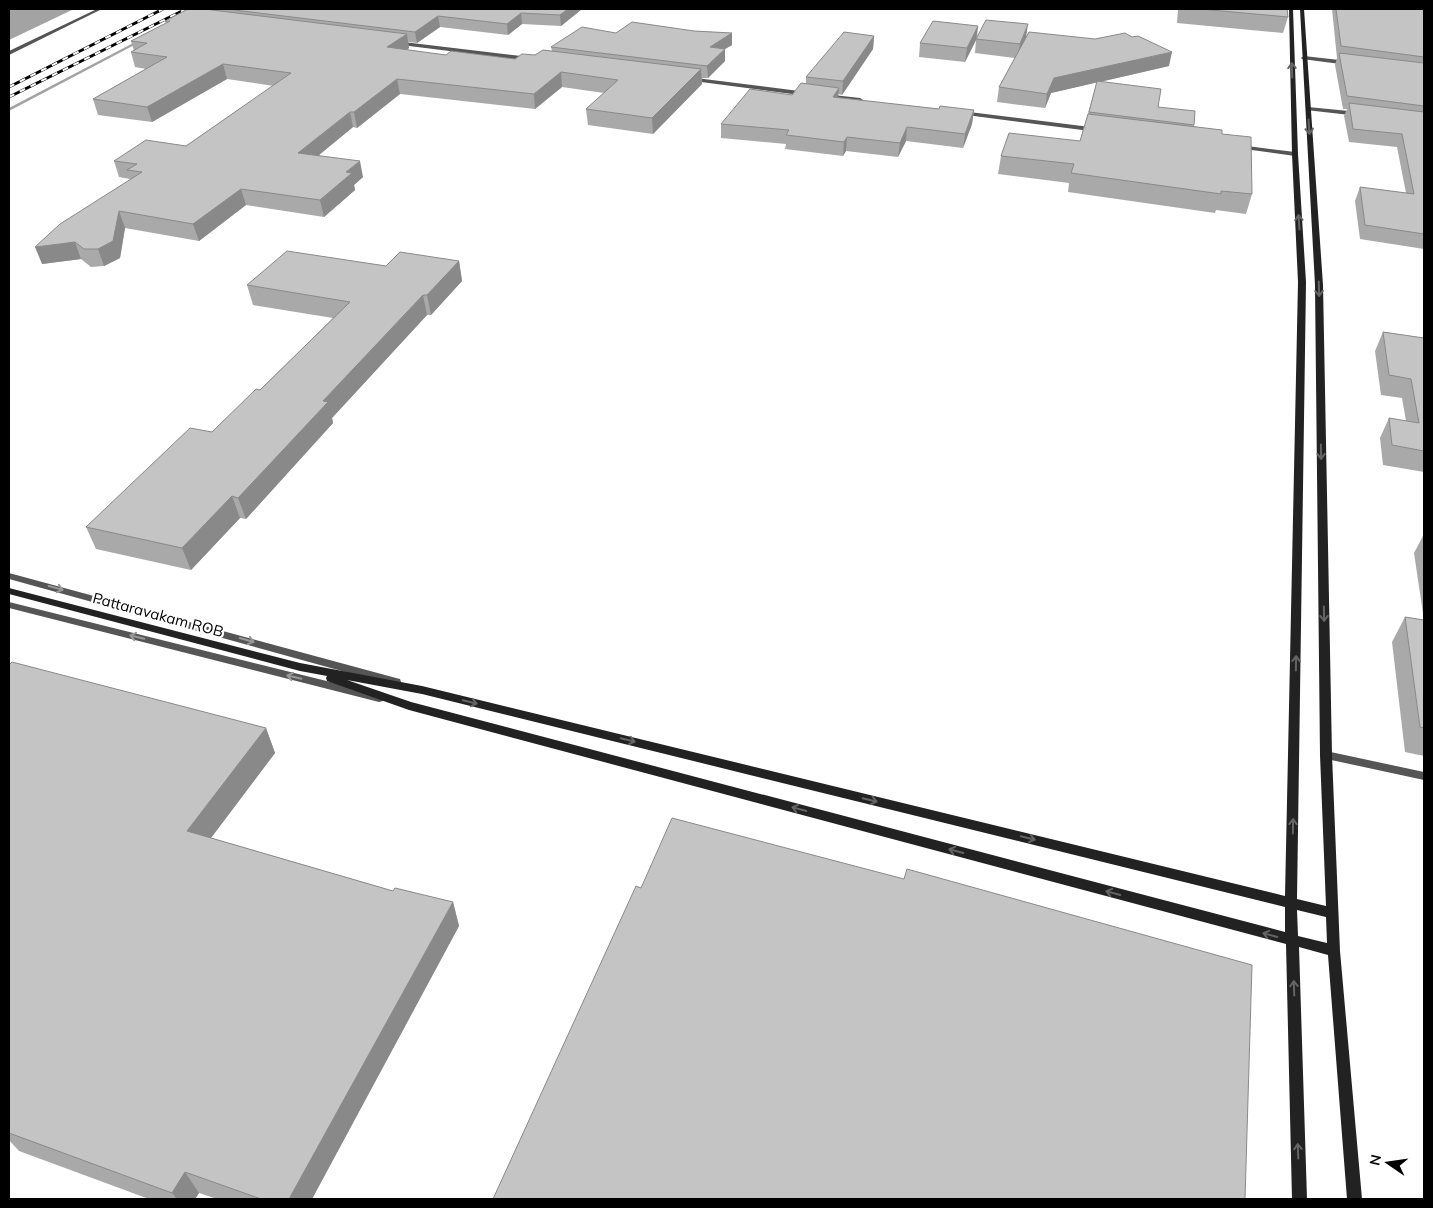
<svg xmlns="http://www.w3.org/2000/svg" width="1433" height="1208" font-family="Mulish,sans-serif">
<rect width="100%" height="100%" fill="#fff"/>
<path fill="#a3a3a3" d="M9 9H74L9 40Z"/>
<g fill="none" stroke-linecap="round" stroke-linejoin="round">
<path fill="#a3a3a3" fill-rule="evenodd" d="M139 40 142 41 9 111V108Z"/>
<path fill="#555" fill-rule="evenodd" d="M97 9H102L9 55V51Z
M395 41 530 57 533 59 530 61 393 44Z
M1304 56 1348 61 1351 63 1348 65 1302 59 1301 58Z
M688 77 807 92 810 94 807 96 686 80 685 79Z
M824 94 860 98 863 100 860 102 822 97V95Z
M1308 107 1359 112 1362 114 1359 116 1306 110V108Z
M961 111 1098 128 1101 130 1098 132 959 114 958 113Z
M1239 145 1295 152 1298 154 1295 156 1237 148V146Z"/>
<path fill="#555" fill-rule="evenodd" d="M9 573 396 678 400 679 401 682 400 685 396 686 9 579Z
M9 602 379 694 383 695 384 698 383 701 379 702 9 608Z
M1326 751 1424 772V780L1322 758 1320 755 1322 752Z"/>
<path fill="#222" fill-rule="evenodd" d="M1289 9H1293L1298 154 1306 282 1297 899 1326 906 1320 755 1315 285 1300 9H1304L1323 285 1332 755 1340 951 1362 1199H1347L1328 955 1299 947 1307 1199H1292L1286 944 409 710 327 681 326 678 327 676 300 671 9 594V588L300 663 422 686 1285 896 1298 282 1292 154ZM347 680 422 694 1285 907V932L411 702ZM1297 910 1326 917 1327 943 1298 936Z"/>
<defs>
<path id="rail" d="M9 87 163 9
M9 97 186 9"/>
</defs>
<use href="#rail" stroke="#000" stroke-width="3"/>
<use href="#rail" stroke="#fff" stroke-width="2" stroke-dasharray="6" stroke-linecap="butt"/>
</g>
<path fill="#a9a9a9" d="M188 9H582L561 26 522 24 508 35 440 27 417 43 408 42 409 48 407 50 446 55 515 59 552 51 551 47 616 33 694 31 732 33V45L725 49V61L708 78H702V84L653 134 588 125 586 109 604 93 562 87 535 109 400 94 357 128 353 127 319 155 363 177 354 185 355 190 324 217 246 205 199 241 125 228 120 258 104 266 91 267 81 259 42 264 130 180V179L119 177 114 161 186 146 274 86 227 79 152 122 98 115 93 99 146 69 135 67 131 52 134 51 131 41 166 24 165 21Z
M1178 9H1287L1288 17 1283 33 1177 23Z
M1332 9H1424V249L1360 239 1355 201 1360 187 1406 193 1397 147 1349 142 1344 116 1347 109H1343L1335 65 1337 58Z
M978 26 977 39 1026 38 1169 66 1100 82 1158 107 1194 125V126L1222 134 1252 194 1246 214 1216 210 1215 213 1068 192 1069 183 998 174 1001 156 1080 141 1097 82 1051 93 1045 108 997 102 999 87 1015 58 975 53 976 40 965 62 919 57 920 43Z
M874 36 873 49 842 95 838 94V98L939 109 974 110 972 124 963 148 906 141 898 157 846 151 843 156 785 149 786 144 721 138V124L792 95 806 84V77Z
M459 261 462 281 431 315H427L332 418 333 423 246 519 240 518 191 570 96 549 86 527 212 432 260 390 333 318 253 305 247 285 386 266Z
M1383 332 1424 338V472L1383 465 1380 438 1389 418 1406 421 1402 398 1381 395 1375 351Z
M1424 534V620L1414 553Z
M1405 617 1424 620V756L1405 752 1392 642Z
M9 665 266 728 275 753 211 838 393 891 453 902 459 926 312 1199H217L199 1193 195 1199H149L19 1151 9 1140Z"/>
<path fill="#898989" d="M568 9H582L561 26 560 15Z
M521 13 522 24 508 35 507 24Z
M438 16 440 27 417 43 415 32Z
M1028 24 1026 38 1017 58 1020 44Z
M978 26 976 40 965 62 967 48Z
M732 33V45L725 49V61L708 78 707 66 710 47Z
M407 34 409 48 389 62 387 47Z
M874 36 873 49 842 95 843 81Z
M1172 52 1169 66 1051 93 1045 108 1047 94 1054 78Z
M223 64 227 79 152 122 147 107Z
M701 69 702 84 653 134 652 118Z
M561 72 562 87 535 109 534 94Z
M397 79 400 94 357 128 354 112Z
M839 88 838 101 833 97Z
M974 110 972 124 963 148 965 134Z
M350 112 353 127 302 169 298 153Z
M907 127 906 141 898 157 900 143Z
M847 137 846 151 843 156 844 142Z
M360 161 363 177 354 185 355 190 324 217 320 200 346 172Z
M241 189 246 205 199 241 193 224Z
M119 211 125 228 120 258 104 266 98 249Z
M75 242 81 259 42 264 35 247Z
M459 261 462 281 431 315 427 295Z
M423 295 427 315 332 418 333 423 246 519 238 498 323 401Z
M232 496 240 518 191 570 182 548Z
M266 728 275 753 198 855 187 831Z
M453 902 459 926 312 1199H289Z
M185 1172 199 1193 195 1199H177L172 1193Z"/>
<path fill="#c4c4c4" stroke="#898989" d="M188 9H204L407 34 387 47 446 55 451 51 515 59 522 54 535 55 543 50 701 69 652 118 586 109 618 80 561 72 534 94 397 79 354 112H350L298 153 360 161 346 172 352 173 320 200 241 189 193 224 119 211 113 241 98 249H84L75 242 35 247 60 224 142 172 127 170 137 164 114 161 146 140 186 146 291 73 223 64 147 107 93 99 167 57 131 52 147 43 131 41 170 21H165Z
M226 9H568L560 15 521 13 507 24 438 16 415 32Z
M1200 9H1287L1288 17Z
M1336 9H1424V57L1341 46Z
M986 20 1028 24 1020 44 976 39Z
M933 21 978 26 967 48 920 43Z
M632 22 694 31 732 33 710 47 725 49 707 66 551 47 582 27 616 33Z
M844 32 874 36 843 81 806 77Z
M1029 32 1095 39 1125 33 1132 37 1138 36 1172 52 1054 78 1047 94 999 87Z
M1339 53 1424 63V106L1347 96Z
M1097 81 1161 89 1158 107 1195 111 1194 125 1089 112Z
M801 83 839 88 833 97 939 109 940 106 974 110 965 134 907 127 900 143 847 137 844 142 786 135 789 130 721 124 750 89 792 95Z
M1349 103 1424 112V234L1365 225 1360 187 1414 194 1402 134 1353 129Z
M1088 114 1222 130V134L1251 137 1252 194 1221 191V194L1071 173 1074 164 1001 156 1009 133 1080 141Z
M287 251 386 266 400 252 459 261 427 295H423L323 401 328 402 238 498 232 496 182 548 86 527 190 428 212 432 256 389 260 390 350 302 247 285Z
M1383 332 1424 338V451L1392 445 1389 418 1419 423 1411 379 1389 375Z
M1405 617 1424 620V728L1420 727Z
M12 662 266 728 187 831 393 891 395 888 453 902 289 1199H261L185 1172 172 1193 9 1133V665Z
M672 818 904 879 907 869 1252 965 1245 1199H493L636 886 641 888Z"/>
<defs><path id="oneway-shaft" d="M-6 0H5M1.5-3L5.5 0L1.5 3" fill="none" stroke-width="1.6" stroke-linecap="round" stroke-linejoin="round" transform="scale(1.25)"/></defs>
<g stroke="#646464">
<use href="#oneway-shaft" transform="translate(1292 70) rotate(-92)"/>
<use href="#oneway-shaft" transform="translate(1309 127) rotate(86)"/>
<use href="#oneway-shaft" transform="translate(1299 222) rotate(-94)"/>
<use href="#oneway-shaft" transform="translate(1319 289) rotate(88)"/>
<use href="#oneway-shaft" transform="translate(1321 452) rotate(89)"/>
<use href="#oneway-shaft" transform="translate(1324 614) rotate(89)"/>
<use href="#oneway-shaft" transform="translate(1296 663) rotate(-89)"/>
<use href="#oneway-shaft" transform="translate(470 702) rotate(14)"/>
<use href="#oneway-shaft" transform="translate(628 740) rotate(14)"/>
<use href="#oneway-shaft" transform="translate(870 800) rotate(14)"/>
<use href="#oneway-shaft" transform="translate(799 809) rotate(-165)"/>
<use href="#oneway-shaft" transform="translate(1293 826) rotate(-89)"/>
<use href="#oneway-shaft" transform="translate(1028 838) rotate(14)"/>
<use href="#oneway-shaft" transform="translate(956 851) rotate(-165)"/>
<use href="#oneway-shaft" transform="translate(1113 893) rotate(-165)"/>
<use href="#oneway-shaft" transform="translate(1270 935) rotate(-165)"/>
<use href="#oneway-shaft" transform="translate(1294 988) rotate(-92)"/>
<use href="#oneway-shaft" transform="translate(1298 1151) rotate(-92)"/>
</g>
<g stroke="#999">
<use href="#oneway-shaft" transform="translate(56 588) rotate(15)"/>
<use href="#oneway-shaft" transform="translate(137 637) rotate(-166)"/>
<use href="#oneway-shaft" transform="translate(247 640) rotate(16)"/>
<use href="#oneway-shaft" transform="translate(294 677) rotate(-166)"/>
</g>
<g text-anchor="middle" stroke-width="4.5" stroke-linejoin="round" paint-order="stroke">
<g font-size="15" fill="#000" stroke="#fff">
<text transform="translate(158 615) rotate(15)" y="5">Pattaravakam ROB</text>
</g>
</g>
<rect width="1433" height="1208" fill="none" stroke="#000000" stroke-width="20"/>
<g transform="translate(1388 1163) rotate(283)" stroke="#ffffff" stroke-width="4" paint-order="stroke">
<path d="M0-4L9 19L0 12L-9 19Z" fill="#000000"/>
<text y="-8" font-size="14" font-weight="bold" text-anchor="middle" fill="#000000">N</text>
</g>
</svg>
